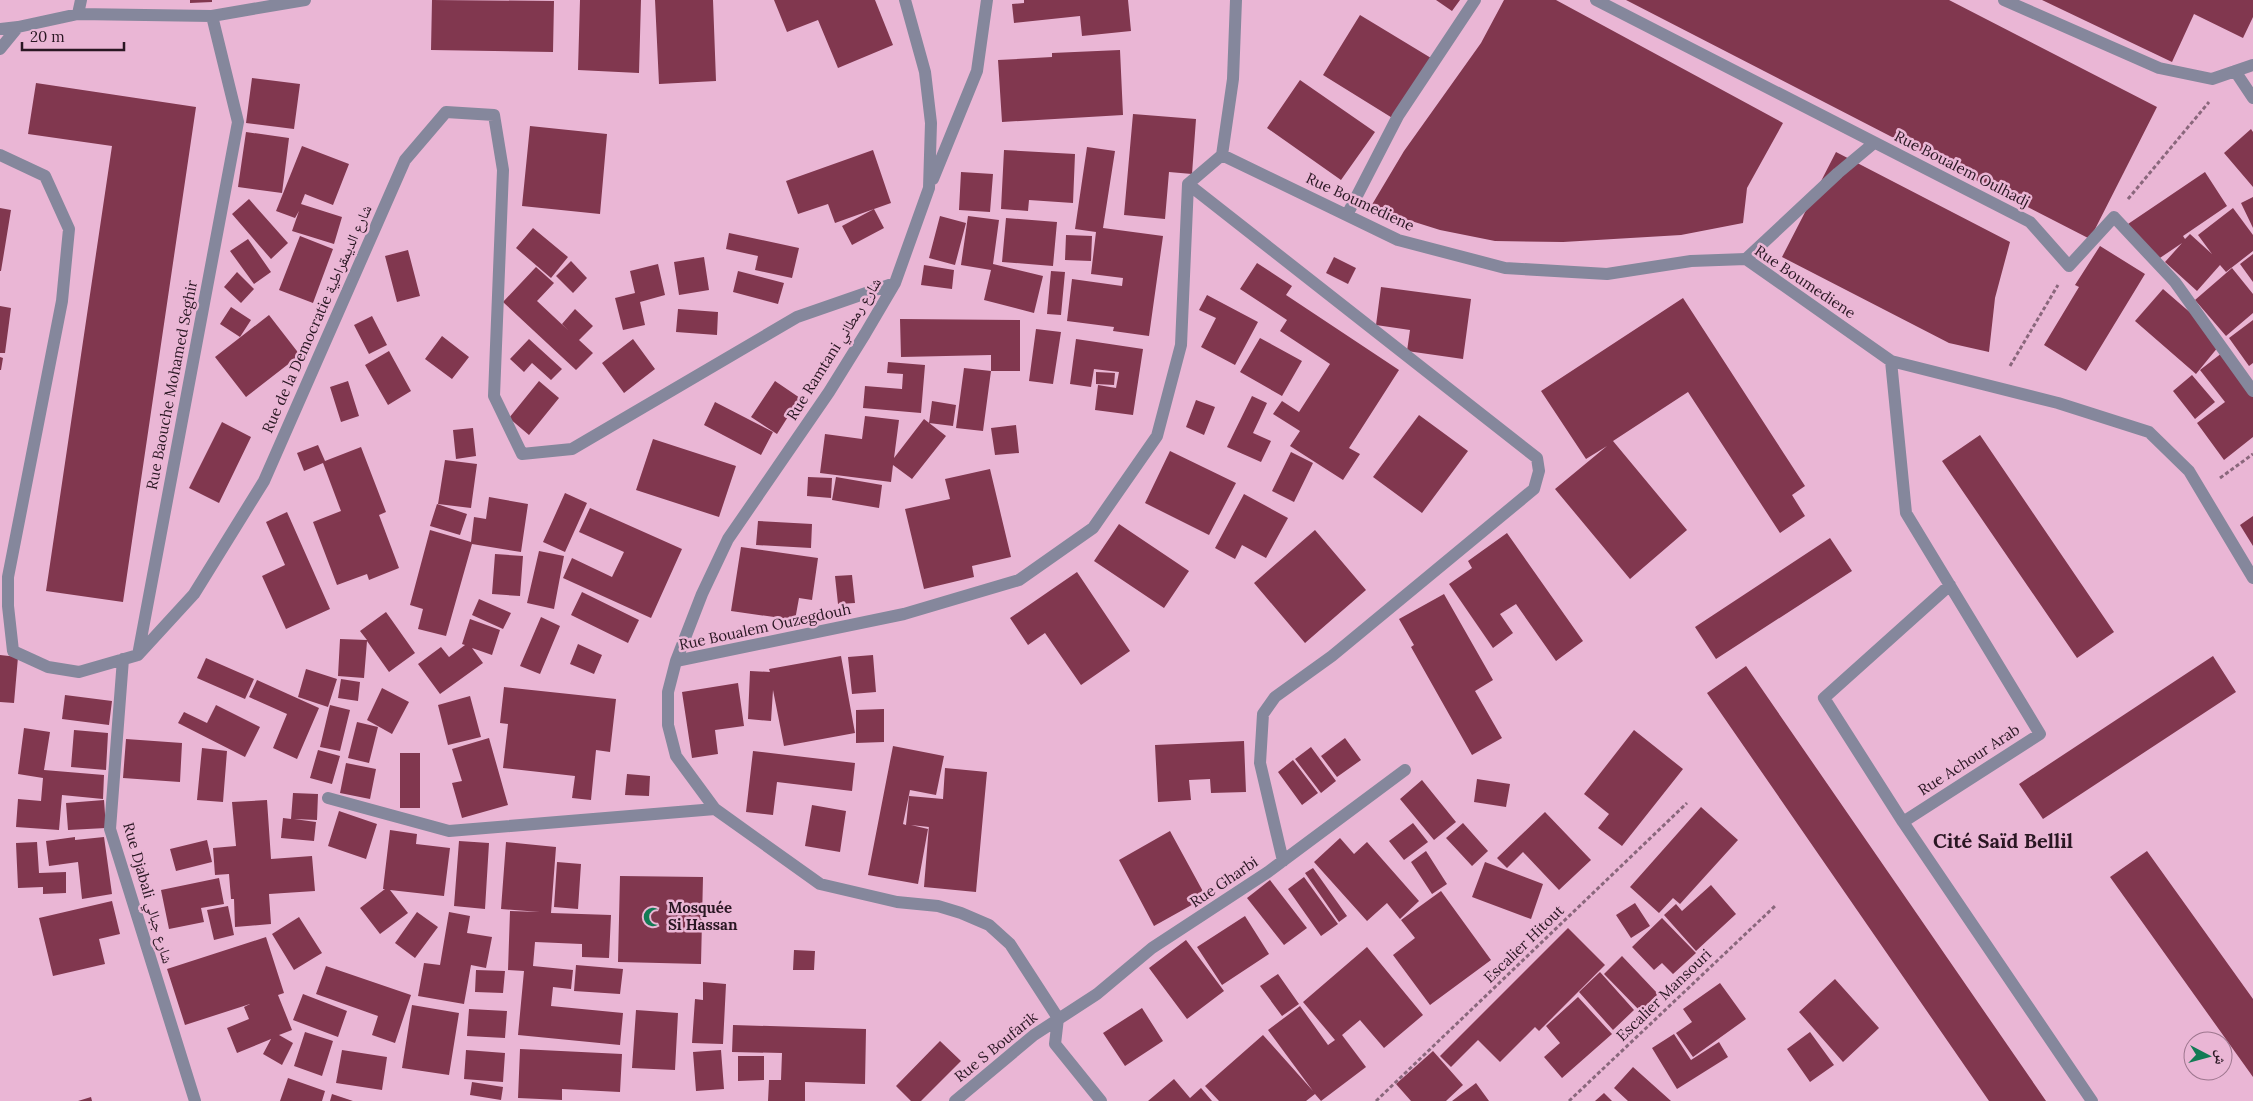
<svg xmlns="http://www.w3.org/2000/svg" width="2253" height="1101" font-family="Lora,'Noto Naskh Arabic',serif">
<rect width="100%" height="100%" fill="#eab6d5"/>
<path fill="#81374f" d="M190 0H212V2L190 3Z
M432 0 554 1 553 52 431 50Z
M580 0H641L639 73 578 70Z
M655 0H713L716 81 659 84Z
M774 0H875L893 45 838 68 818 20 787 32Z
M1024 0H1128L1131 31 1082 36 1080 16 1014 23 1012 4 1024 3Z
M1436 0H1460L1452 11Z
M1504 0H1556L1783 123 1747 188 1743 223 1681 235 1563 242 1495 241 1440 230 1370 208 1404 151 1481 43Z
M1626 0H1949L2157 107 2090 239Z
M2042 0H2253V17L2243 38 2194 14 2172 62Z
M1360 15 1431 58 1394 119 1323 75Z
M1120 50 1123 115 1002 122 998 60 1052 57V53Z
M252 78 300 84 294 129 246 123Z
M1300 80 1375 132 1341 180 1267 128Z
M36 83 196 107 123 602 46 591 112 146 28 134Z
M1133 114 1196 119 1192 174 1169 172 1165 219 1124 215Z
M530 126 607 134 600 214 522 206Z
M2251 129 2253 132V187L2224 153Z
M246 132 289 138 282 193 238 187Z
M302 146 349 164 333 205 305 194 301 204 342 217 334 244 292 231 299 211 295 218 276 211Z
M1087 147 1115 151 1103 228 1163 236 1149 336 1113 331 1114 327 1067 321 1072 279 1122 286 1123 278 1091 274 1096 232 1075 229Z
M873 150 891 203 874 209 884 228 852 245 842 226 874 209 835 223 828 204 798 214 786 181Z
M1004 150 1075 154 1073 203 1029 200 1028 211 1001 209Z
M1836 152 2010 242 1995 298 1989 352 1949 343 1782 257Z
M961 172 993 174 990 212 959 210Z
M2205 172 2227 206 2183 236 2185 239 2190 234 2212 254 2198 235 2233 208 2253 235V251L2226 272 2220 265 2197 291 2165 262 2182 243 2154 262 2128 224Z
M2253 197V228L2241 203Z
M249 199 288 243 271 259 232 214Z
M0 208 11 210 1 271H0Z
M940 216 966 223 955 265 929 258Z
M968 216 999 220 993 264 1043 276 1034 313 984 300 991 270 961 265Z
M1006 218 1057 222 1053 266 1002 262Z
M533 228 568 257 551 278 516 248Z
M729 233 799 248 792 278 755 270 758 256 726 249Z
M1066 235 1092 236 1091 261 1065 260Z
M300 236 333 249 313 303 279 290Z
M248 239 271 272 254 284 230 251Z
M2100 246 2145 274 2086 371 2044 345 2079 287 2075 285Z
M408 250 420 296 397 302 385 256Z
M2253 254V282L2240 264Z
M704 257 709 290 679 295 674 262Z
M1334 257 1356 268 1348 284 1326 273Z
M571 261 587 278 573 293 556 276Z
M1257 263 1292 286 1286 295 1399 370 1349 448 1360 454 1343 480 1290 446 1300 431 1273 414 1282 401 1299 412 1330 364 1280 331 1287 320 1240 289Z
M658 264 665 295 640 302 645 325 623 330 615 298 635 293 630 271Z
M924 265 954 270 952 289 921 285Z
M536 267 554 283 537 301 569 331 562 324 575 309 593 326 579 340 593 353 576 370 503 302Z
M2232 268 2253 294V313L2226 336 2195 300Z
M738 271 784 283 778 304 733 292Z
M1051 271 1065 272 1061 315 1047 314Z
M237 272 254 289 241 303 224 287Z
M1381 287 1471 299 1463 359 1407 351 1410 330 1376 325Z
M2163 289 2223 341 2196 374 2135 321Z
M1207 295 1258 322 1235 365 1201 347 1216 318 1199 310Z
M1683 298 1805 486 1792 495 1805 516 1780 533 1688 392 1613 441 1687 530 1630 579 1555 489 1607 446 1586 459 1541 391Z
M0 306 11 308 5 353H0Z
M231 307 251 320 240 337 220 324Z
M678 309 718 312 717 335 676 332Z
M269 315 300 355 246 397 215 357Z
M372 316 387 345 369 354 354 325Z
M900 319 1020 320V371H991V355L901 357Z
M2253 320V363L2249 366 2229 338Z
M1036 329 1061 332 1053 384 1029 381Z
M442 336 469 357 452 379 425 359Z
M1260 338 1302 361 1282 396 1240 372Z
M529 339 562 369 551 380 532 363 524 372 510 359Z
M633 339 655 369 624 393 602 363Z
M1076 339 1143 349 1133 415 1095 410 1098 385 1116 388 1119 372 1094 369 1091 387 1070 384Z
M2227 349 2253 382V437L2224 460 2197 423 2225 402 2200 370Z
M389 351 411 391 388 405 365 365Z
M0 357 3 358 1 370H0Z
M888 362 925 365 921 413 863 408 865 386 902 389 903 374 887 373Z
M964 368 991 371 983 431 956 428Z
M1096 372 1115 373 1114 385 1096 384Z
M2192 375 2215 402 2195 419 2173 391Z
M348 381 359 416 341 422 330 387Z
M539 381 559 398 529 435 509 418Z
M775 381 800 398 777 434 751 417Z
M1252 396 1267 403 1253 433 1271 441 1261 462 1227 447Z
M1196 400 1215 407 1204 435 1186 427Z
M932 401 956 405 953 426 929 423Z
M715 402 773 432 761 455 704 425Z
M1419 415 1468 451 1422 513 1373 477Z
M865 416 899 420 894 458 924 419 946 436 912 479 893 465 891 482 820 473 825 434 862 439Z
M222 422 251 437 219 503 189 488Z
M1016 425 1019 453 995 455 991 428Z
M473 428 476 456 456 459 453 430Z
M1980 435 2114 632 2077 658 1942 461Z
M653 439 736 466 719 517 636 490Z
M318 445 325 461 361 447 386 512 379 515 399 568 369 580 367 574 337 585 313 522 341 511 323 463 304 471 297 453Z
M1170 451 1236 483 1209 535 1145 503Z
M1291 452 1313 463 1294 502 1272 491Z
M445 460 477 464 471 508 438 504Z
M990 469 1011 557 972 566 974 577 924 589 905 509 950 499 945 479Z
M808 477 832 478 831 498 807 496Z
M836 477 882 485 879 508 832 500Z
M565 493 587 503 565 552 543 542Z
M1244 494 1288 518 1266 558 1242 545 1235 559 1215 548Z
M489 497 528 504 521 552 472 544 446 636 418 629 423 609 410 605 430 530 471 542 474 517 486 519Z
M437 504 467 514 460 535 430 526Z
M590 508 682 549 651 618 563 578 572 558 612 577 624 552 579 532Z
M287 512 330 609 286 629 262 576 285 565 266 522Z
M2253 516V546L2240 525Z
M758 521 812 524 811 548 756 545Z
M1119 524 1189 571 1164 608 1094 561Z
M1315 530 1366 590 1305 643 1254 583Z
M1507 533 1583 641 1556 661 1516 604 1500 614 1513 633 1493 648 1449 584 1472 568 1468 561Z
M1830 538 1852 571 1716 659 1695 627Z
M741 547 818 558 812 600 799 598 795 620 731 611Z
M539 551 564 556 554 609 527 603Z
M495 554 523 556 520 596 492 594Z
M1077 572 1130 651 1081 685 1045 633 1028 645 1010 618Z
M852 575 855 603 838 604 835 576Z
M582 592 639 620 628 643 571 615Z
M1444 594 1493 680 1475 691 1502 738 1472 755 1411 647 1414 645 1399 619Z
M479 599 511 613 503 629 472 615Z
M386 612 415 653 389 672 367 641 364 678 338 676 340 639 367 640 360 631Z
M541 617 560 626 540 674 520 666Z
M470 619 500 630 492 655 472 648 483 663 440 694 418 664 441 647 449 657 465 645 462 644Z
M578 644 602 655 594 674 570 664Z
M0 655 18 657 14 703 0 702Z
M873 655 876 692 852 694 848 657Z
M841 656 855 733 784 746 773 690 771 721 748 719 750 671 770 672 769 669Z
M2213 656 2236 692 2043 819 2019 784Z
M206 658 254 679 245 699 197 678Z
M1746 666 2046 1101H1989L1707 693Z
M306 669 337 679 328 707 298 697Z
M341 679 360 682 358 701 338 698Z
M257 680 319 708 297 759 273 748 287 714 249 697Z
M738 683 744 726 715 730 718 754 692 758 682 692Z
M504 687 616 699 610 752 596 750 591 800 572 798 575 776 503 768 508 724 500 723Z
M382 688 409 702 392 734 367 720Z
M65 695 112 701 109 725 62 719Z
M470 696 481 737 448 745 438 705Z
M216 705 260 727 245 757 178 723 184 712 207 723Z
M330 705 350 710 340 751 320 747Z
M884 709V742L856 743V710Z
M357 722 378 727 369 763 348 758Z
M24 728 50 732 44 770 104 775 103 799 62 795 59 830 16 827 18 799 41 801 43 778 18 774Z
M74 730 108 733 106 770 71 767Z
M1634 730 1683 769 1622 846 1598 828 1609 814 1584 794Z
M489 738 508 805 462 818 452 783 462 781 452 749Z
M1345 738 1361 760 1337 777 1321 756Z
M126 739 182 743 180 782 123 778Z
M1244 741 1246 792 1211 793 1210 779 1189 780 1191 800 1158 802 1155 745Z
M893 746 944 756 936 795 910 790 903 824 906 825 909 796 943 799 945 768 987 772 976 892 924 887 929 825V827L911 825 928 829 918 884 868 875Z
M1311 747 1336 781 1321 793 1295 759Z
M202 748 227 751 223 802 197 800Z
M318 750 340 756 332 784 310 778Z
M753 751 855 763 852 791 777 782 773 815 746 812Z
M400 753H420V808H400Z
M1293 760 1318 793 1302 805 1278 772Z
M346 763 376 769 370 799 340 793Z
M627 774 650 776 649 796 625 795Z
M1477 779 1510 784 1506 807 1474 802Z
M1422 780 1456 822 1434 840 1400 799Z
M293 793 318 794 317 820 294 819 316 822 314 841 281 838 283 818 291 819Z
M104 800 106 828 68 830 66 803Z
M267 800 271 859 312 856 315 891 269 894 271 924 235 927 234 899H231L229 874 215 875 213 848 236 846 232 802Z
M812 805 846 811 840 852 805 846Z
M1701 807 1738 840 1680 904 1673 898 1659 913 1630 887Z
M339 811 377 824 366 859 328 846Z
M1545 812 1591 860 1559 890 1523 852 1507 868 1497 858Z
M1413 823 1428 842 1404 860 1389 841Z
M1463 823 1488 851 1472 866 1446 838Z
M390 830 417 834 416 844 450 848 444 896 390 890 408 913 380 934 360 908 385 889H383Z
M1170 831 1206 897 1154 926 1119 860Z
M75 837V840L104 837 112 894 82 899 78 862 49 866 46 841Z
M1340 838 1354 854 1367 842 1419 901 1400 919 1387 903 1367 921 1314 862Z
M207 840 212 862 176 871 170 849Z
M459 841 489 843 485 909 454 906Z
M37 842 39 873 66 872V893L43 894V887L18 888 16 843Z
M506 842 556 847 551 913 611 915 609 958 582 957V944L535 942 533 966 573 970 571 989 553 987 551 1006 623 1013 620 1045 518 1035 524 971 508 970 510 911 540 912 501 909Z
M1426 851 1447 884 1432 894 1411 862Z
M2147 851 2253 999V1077L2110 877Z
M557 862 581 864 578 909 554 907Z
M1485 862 1543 884 1531 919 1472 897Z
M1313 868 1347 916 1339 922 1305 873Z
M620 876 703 877 701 964 618 962Z
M1304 877 1338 924 1321 936 1288 889Z
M219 878 224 904 201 908 204 922 169 929 161 890Z
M1270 880 1307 928 1284 945 1247 898Z
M1711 885 1736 914 1696 951 1664 915 1676 904 1682 911Z
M1441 891 1491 960 1430 1005 1393 955 1415 938 1401 920Z
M112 901 120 934 99 939 105 964 53 976 39 918Z
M1635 903 1650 926 1631 938 1616 915Z
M228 906 234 935 214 940 207 910Z
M417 912 438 927 415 958 395 943Z
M449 912 470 916 467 933 492 937 486 968 471 965 464 1004 418 996 424 963 440 965Z
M1245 916 1269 954 1222 985 1197 947Z
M299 917 322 953 294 970 272 934Z
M1662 918 1696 953 1673 974 1662 963 1654 970 1632 947Z
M1568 928 1605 965 1539 1031 1535 1027 1500 1062 1478 1040 1451 1067 1440 1056Z
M266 937 284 993 278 995 292 1030 279 1035 293 1043 282 1065 263 1054 271 1039 237 1053 227 1028 249 1019 244 1007 250 1004 185 1025 167 969Z
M1186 940 1224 991 1187 1019 1149 968Z
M1367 947 1423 1015 1384 1048 1360 1020 1342 1035 1366 1067 1321 1101 1315 1094 1306 1101H1219L1205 1086 1263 1035 1313 1091 1268 1030 1300 1006 1328 1045 1335 1040 1303 1002Z
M794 950 815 951 814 970H793Z
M1622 956 1658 994 1640 1011 1604 974Z
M576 965 623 969 620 994 574 991Z
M326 966 411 995 395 1043 372 1035 378 1016 316 994Z
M476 970 505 971 503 993 475 992Z
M1600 972 1634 1010 1613 1030 1579 992Z
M1278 974 1299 1004 1282 1016 1260 986Z
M1835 979 1879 1028 1843 1062 1799 1012Z
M703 982 726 984 723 1044 692 1043 695 999 703 1000Z
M1720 983 1746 1019 1693 1057 1676 1033 1692 1022 1683 1009Z
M303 994 347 1011 338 1037 293 1020Z
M1578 997 1612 1034 1562 1078 1544 1057 1560 1043 1546 1026Z
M412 1005 459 1013 449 1075 402 1068Z
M1142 1008 1163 1041 1125 1066 1103 1033Z
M469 1009 507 1011 505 1038 467 1036Z
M636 1010 678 1013 675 1070 632 1068Z
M733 1025 866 1029 865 1084 805 1082V1101H768L769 1080H781L782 1053 732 1052Z
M305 1032 333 1041 322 1076 294 1066Z
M1810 1032 1834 1065 1810 1082 1787 1049Z
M1674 1034 1691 1060 1719 1042 1728 1057 1677 1089 1652 1048Z
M940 1041 961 1061 921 1101H911L896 1086Z
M520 1049 622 1054 620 1092 562 1089V1100L518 1098Z
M342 1050 387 1057 382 1090 336 1083Z
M466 1050 505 1053 503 1082 464 1079Z
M721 1050 724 1089 696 1091 693 1052Z
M1433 1051 1463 1085 1446 1101H1411L1396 1084Z
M738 1056H764V1080L738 1081Z
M1633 1067 1671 1101H1628L1614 1088Z
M288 1078 325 1091 322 1101H280Z
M1174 1079 1190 1098 1201 1088 1212 1101H1148Z
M472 1082 503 1087 501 1100 470 1095Z
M1476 1083 1489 1101H1452Z
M1604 1093 1612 1101H1595Z
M332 1094 353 1101H330Z
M91 1097 92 1101H78Z"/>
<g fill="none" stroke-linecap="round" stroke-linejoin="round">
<path stroke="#8a677c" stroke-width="3" stroke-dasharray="4 2.5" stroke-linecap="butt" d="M2128 199 2209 102
M2010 366 2058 285
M2220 478 2253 454
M1376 1101 1687 803
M1569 1101 1775 906"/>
<path stroke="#85879c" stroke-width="12" d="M1596 0 2030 222 2069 266 2114 217 2175 282 2253 391
M1746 259 1838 173 1874 143"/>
<path stroke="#85879c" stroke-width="12" d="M905 0 925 72 931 123 929 188 895 283 865 334 829 392 728 539 702 594 676 661 668 692V725L676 756 715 809 820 884 897 902 938 906 961 913 989 925 1010 944 1058 1018 1055 1044 1101 1101
M2004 0 2159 68 2212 79 2253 65
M78 14 81 0
M0 29 18 27
M0 49 18 27 78 14 212 16 305 0
M2235 71 2253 98
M0 155 45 176 69 229 62 301 8 577V606L13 651 48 667 79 672 138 655 194 594 264 481 405 160 446 112 494 115 503 170 494 396 522 454 572 449 797 317 895 283
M1222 155 1233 79 1236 0
M933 179 977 71 987 0
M1188 184 1222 155 1398 240 1505 268 1607 274 1691 261 1746 259 1891 361 2058 403 2149 432 2189 471 2253 578
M1188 184 1537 458 1539 471 1534 489 1332 656 1275 697 1263 714 1260 763 1283 861
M1347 215 1398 116 1475 0
M1891 361 1906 513 2040 734 1903 822 2092 1101
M138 655 238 122 212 16
M123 659 110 829 195 1101
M676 661 904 614 1019 580 1093 528 1157 436 1181 345 1188 184
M328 798 449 831 715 809
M1903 822 1824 698 1950 585
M955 1101 1034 1035 1097 994 1152 948 1268 872 1405 770"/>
</g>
<defs>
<symbol id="mosque-bare" viewBox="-9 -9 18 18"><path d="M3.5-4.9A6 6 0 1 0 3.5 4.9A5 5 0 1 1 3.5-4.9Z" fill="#137b55" stroke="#eab6d5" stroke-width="2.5" paint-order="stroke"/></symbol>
</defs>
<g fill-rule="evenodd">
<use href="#mosque-bare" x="639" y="903" width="28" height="28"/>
</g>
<g text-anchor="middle" stroke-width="5" stroke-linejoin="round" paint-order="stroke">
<g font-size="15" fill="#2a1723" stroke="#eab6d5">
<text transform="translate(1962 169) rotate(27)" y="5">Rue Boualem Oulhadj</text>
<text transform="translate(1360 202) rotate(25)" y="5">Rue Boumediene</text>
<text transform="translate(1805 282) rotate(34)" y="5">Rue Boumediene</text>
<text transform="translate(317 319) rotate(-66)" y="5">Rue de la Democratie شارع الديمقراطية</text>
<text transform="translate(834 349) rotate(-58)" y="5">Rue Ramtani شارع رمطاني</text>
<text transform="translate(172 385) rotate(-79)" y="5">Rue Baouche Mohamed Seghir</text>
<text transform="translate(765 627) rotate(-12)" y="5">Rue Boualem Ouzegdouh</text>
<text transform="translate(1969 760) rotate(-33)" y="5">Rue Achour Arab</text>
<text transform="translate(1224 882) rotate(-34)" y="5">Rue Gharbi</text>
<text transform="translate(148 893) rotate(74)" y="5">Rue Djabali شارع جبالي</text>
<text transform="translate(1524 944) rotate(-44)" y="5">Escalier Hitout</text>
<text transform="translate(1664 995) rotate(-44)" y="5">Escalier Mansouri</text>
<text transform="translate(996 1047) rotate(-39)" y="5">Rue S Boufarik</text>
</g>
<g font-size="15" font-weight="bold" fill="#2a1723" stroke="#eab6d5" text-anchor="start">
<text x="668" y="913">Mosquée<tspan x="668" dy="17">Si Hassan</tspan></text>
</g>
<g font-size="20" font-weight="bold" fill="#2a1723" stroke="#eab6d5">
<text x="2003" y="848">Cité Saïd Bellil</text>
</g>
</g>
<g transform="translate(2208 1056) rotate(96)"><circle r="24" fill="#eab6d5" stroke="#9d768e"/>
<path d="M0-4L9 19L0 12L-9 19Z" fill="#137b55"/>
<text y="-8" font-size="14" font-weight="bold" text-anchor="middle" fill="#2a1723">ش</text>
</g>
<path d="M22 42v8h102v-8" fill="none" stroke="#2a1723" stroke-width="2.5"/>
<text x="30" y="42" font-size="15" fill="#2a1723" stroke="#eab6d5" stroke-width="4" paint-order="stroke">20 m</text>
</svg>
